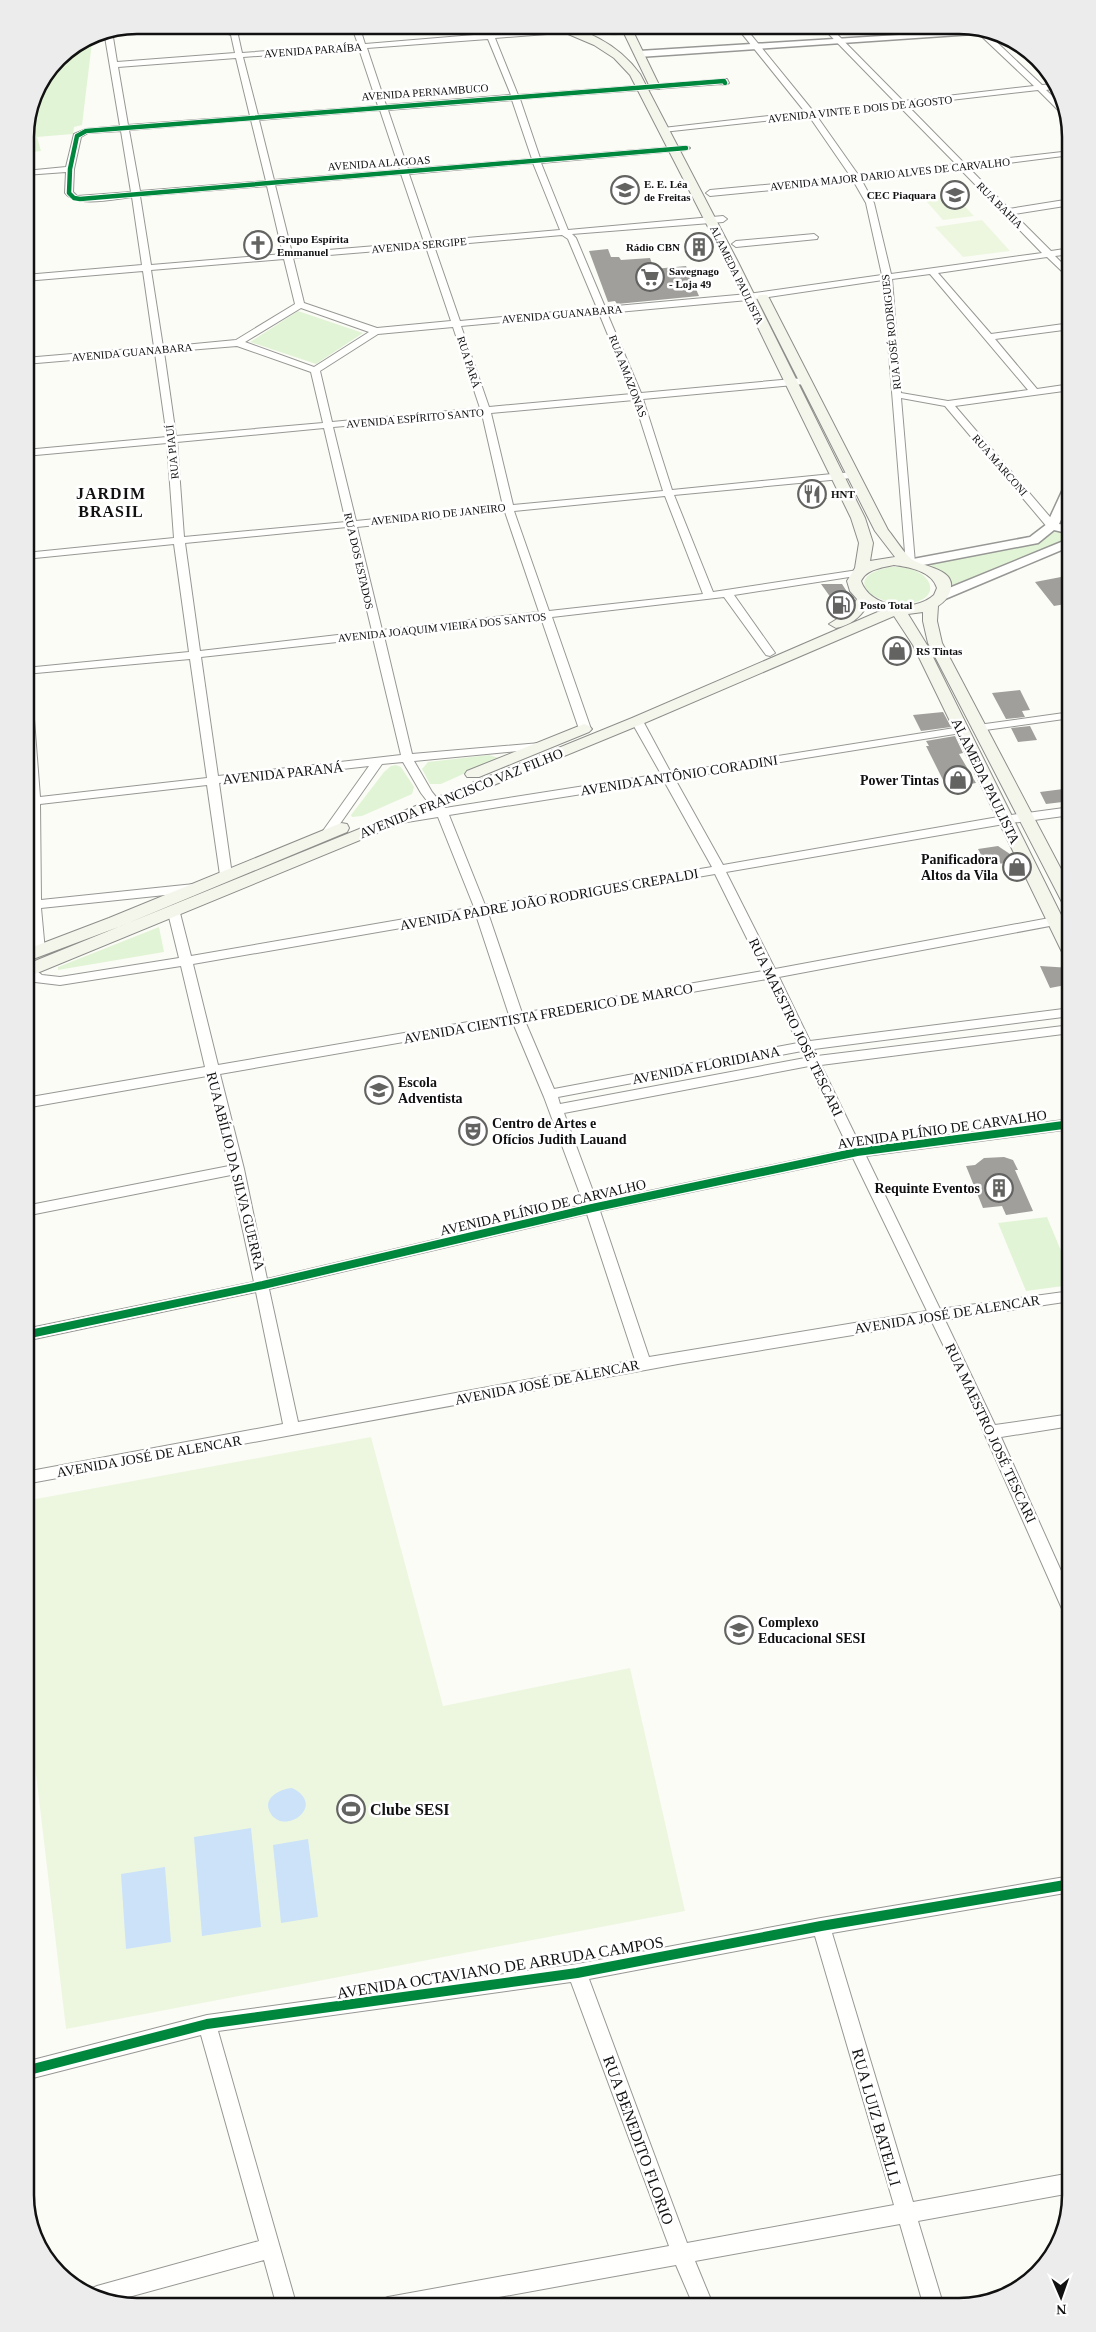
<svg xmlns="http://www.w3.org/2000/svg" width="1096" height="2332" font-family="Georgia,serif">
<rect width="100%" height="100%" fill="#fcfcf7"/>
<path fill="#e2f4d6" d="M494 25H547L555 27 558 30 498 35Z
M567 25H621L625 32C614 40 602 32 590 29 583 27 574 27 567 25Z
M93 34 82 125 74 127 73 134 37 137 41 151 25 153C25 118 33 85 57 59 66 49 82 42 93 34Z
M298 311 363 333 316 364 250 342Z
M1054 532 1063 533 1071 537 952 586 944 573 927 563 1027 545 1042 540Z
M890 567C899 567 908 567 916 571 934 579 936 597 916 602 880 611 835 578 890 567Z
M489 755 499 758 441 784H430L422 769 428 762Z
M396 765 401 767 414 787 412 794 362 816 352 817 351 815 384 772 391 766Z
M159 927 164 952 58 970V967Z
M1047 1217 1071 1275V1285L1026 1291 998 1223Z"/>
<path fill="#edf7e0" d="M955 196 974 216 943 220 927 202V200Z
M982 220 1010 251 963 257 935 227Z
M371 1437 443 1706 630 1668 685 1911 66 2029 25 1680V1501Z"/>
<path fill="#cbe2f8" d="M292 1788C327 1805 286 1836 271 1814 261 1799 279 1789 292 1788Z
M251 1828 261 1927 202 1936 194 1837Z
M308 1839 318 1917 281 1923 273 1845Z
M165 1867 171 1942 126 1949 121 1874Z"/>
<path fill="#a09f9c" d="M608 249 611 257H619L621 260 650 258 654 269 686 266 699 296 617 304 615 301 608 302 589 251Z
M821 488 827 499 808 501 802 489Z
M1061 577 1071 589V603L1054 606 1035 582Z
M821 584H842L851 598 841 612Z
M1020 690 1030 710 1022 711 1025 717 1006 719 992 693Z
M943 712 951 727 921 731 913 715Z
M1030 726 1037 740 1018 742 1011 728Z
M955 736 963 753 959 754 976 783 947 788 926 746H929L926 741Z
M1071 788V801L1046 804 1040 792Z
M998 846 1013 856 1016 861 987 866 978 849Z
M1040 966 1071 968V984L1050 988Z
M1004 1157 1013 1160 1018 1170H1015L1033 1211 1006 1215 1002 1206 983 1208 966 1166 975 1165 984 1158Z"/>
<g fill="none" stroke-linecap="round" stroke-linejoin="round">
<defs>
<path id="minor" d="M207 25H218L233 31 243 25H252L238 35 242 53 358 44 351 25H359L365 44 486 34 482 25H490L493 34 576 28 577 30 573 32 495 38 518 95 727 79 729 83 725 85 721 84 520 99 540 158 686 146 690 148 686 150 541 163 568 230 723 216 727 219 723 222 572 234 576 238 605 307 748 294 882 275 866 203 854 182 710 196 706 193 710 190 851 177 809 116 663 132 659 130 663 128 805 112 735 25H743L813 111 895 102 820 25H828L903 101 1034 86 978 33V30L987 33 1042 85 1055 84 1058 88 1046 90 1065 108 1067 115H1063L1038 90 907 105 964 163 1071 151V155L969 168 1009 209 1071 199V205L1014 214 1051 251 1071 248V254L1055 256 1071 272V280L1047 257 938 273 991 334 1071 323V329L995 339 1037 389 1071 384V390L955 406 1056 524V528H1048L945 406 901 398 915 563 914 565H906L883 280 748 300 607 313 641 393 804 378 809 381 804 384 643 399 672 490 852 472 857 475 852 478 674 495 713 592 858 570 863 573 862 575 734 595 775 653 770 656 766 655 724 597 552 617 591 729 585 732 579 729 541 618 384 636 412 754 540 743 546 746 540 749 414 761 432 792 445 808 661 774 631 721 637 718 643 721 671 773 961 727 967 730 961 733 675 779 723 865 1004 816 1071 807V815L1004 824 726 872 775 969 1071 914V922L779 977 810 1041 1071 1008V1016L814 1049 817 1056 1071 1025V1033L821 1065 861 1147 1071 1119V1129L866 1156 940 1309 1071 1291V1301L945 1320 995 1425 1071 1414V1426L1001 1437 1071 1593V1618L1065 1616 1063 1611 965 1390 932 1322 678 1364 25 1484V1472L283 1424 256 1292 25 1341V1329L254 1282 231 1175 25 1216V1206L229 1166 207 1076 25 1108V1098L205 1067 181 966 60 985 35 982 25 974V968H33L42 975 60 977 179 958 168 913 174 909 180 913 191 956 474 907 438 817 401 823 395 819 401 815 434 810 421 793 403 762 382 764 330 838 326 839 320 835 369 766 219 783 232 875 226 879 220 875 207 785 40 804 41 900 194 884 200 888 194 892 41 908 45 951 39 955 33 951 29 910H25V902H29L28 805 25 806V798H28L25 759V677L31 680 40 797 207 778 190 659 25 674V668L189 652 174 544 25 559V553L174 538 167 443 25 456V450L167 437 155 353 25 364V358L154 347 143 271 25 281V275L142 265 132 197C114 199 77 208 65 193L66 172 25 175V171L66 167 74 134 86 129 120 126 104 31H112L117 62 235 53 231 35ZM488 39 511 95 386 105 367 48ZM359 49 378 106 258 115 243 57ZM236 58 250 116 128 125 118 67ZM512 100 532 159 408 169 388 110ZM899 106 956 164 859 176 816 115ZM380 110 400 170 274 180 259 120ZM251 120 266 181 140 191 129 130ZM121 131 131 192 77 196 73 192 74 169 81 137 88 133ZM533 163 560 230 432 241 409 174ZM960 169 1042 253 891 274 874 203 862 181ZM401 174 424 242 292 253 275 185ZM267 186 283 254 151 265 140 196ZM562 235 568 239 597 308 460 321 434 246ZM426 247 451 321 377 328 304 303 293 258ZM284 259 295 304 236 340 163 347 151 270ZM930 274 1028 390 948 401 901 393 892 279ZM301 308 369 332 314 367 245 342ZM599 313 632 394 489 407 461 326ZM453 327 480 408 332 422 320 371 378 334ZM237 346 311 372 323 423 176 436 164 352ZM634 400 663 491 513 505 491 413ZM482 414 503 506 356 521 333 427ZM324 428 346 522 184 537 177 442ZM665 496 703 594 549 611 514 511ZM505 512 539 612 382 630 357 527ZM347 527 372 631 200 651 185 543ZM373 638 401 755 218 776 201 657ZM664 781 712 867 485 905 449 815ZM715 874 763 971 522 1013 488 913ZM476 915 509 1015 218 1065 193 964ZM767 979 798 1043 554 1089 525 1021ZM513 1023 544 1097 584 1205 267 1279 244 1169 220 1074ZM802 1051 805 1058 560 1104 558 1097ZM809 1066 849 1149 597 1202 564 1113ZM853 1158 927 1311 649 1357 600 1211ZM587 1214 635 1360 298 1422 269 1289Z
M814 234 818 237 817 239 736 247 732 244 736 241Z
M1071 712V718L978 731 972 728 978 725Z
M1071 1876V1892L832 1933 913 2202 1071 2173V2193L918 2221 944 2307H924L900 2224 695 2261 714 2307H694L676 2265 444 2307H378L381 2300 388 2297 669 2246 571 1982 218 2031 297 2307H277L264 2260 114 2301 88 2293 90 2289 97 2286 259 2241 201 2035 25 2080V2062L207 2015 577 1964 821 1918ZM815 1936 894 2205 687 2243 589 1979Z"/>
<path id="tertiary" d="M979 30 988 33 639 57 635 54 639 51Z
M1071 481V498L1059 524 1071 526V534L1054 530 1038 543 913 567 907 563 913 559 1030 537 1047 524 1065 485Z
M1071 538V546L945 599H937L935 596 937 593Z"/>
<path id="secondary" d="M547 25C583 25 619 45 640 74L738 262 865 518 873 543 870 561 895 557 875 531 757 298 759 295H767L769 298 888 530C894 537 905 555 913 560 923 567 958 569 950 591 948 598 944 602 938 606L937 621 942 643 1071 888V909L1065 908 1063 904 928 643 923 621V612L908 614 927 645 1071 935V958L1065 956 1062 952 913 645 894 616 642 724 25 978V965L632 718 880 611 867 606C860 618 850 625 836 628L829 624 850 611 857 599 850 591 847 581 855 568 859 543 851 518 726 262 630 75 614 58 594 45ZM894 565C909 567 932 571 937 588L934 595C914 613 870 608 861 581 867 569 881 568 894 565Z
M620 25H630L660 87 659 89H651L650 87Z
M584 724 589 726 592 729 589 732 479 777H467L465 774 467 771Z
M341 823 347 824 349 828 347 832 121 926 25 962V950L109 918Z"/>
</defs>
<use href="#minor" stroke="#979795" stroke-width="2"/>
<use href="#tertiary" stroke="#979795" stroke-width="3"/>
<use href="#secondary" stroke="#8d8d8b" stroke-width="2"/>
<use href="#minor" fill="#fffffe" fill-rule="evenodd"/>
<use href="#tertiary" fill="#fffffe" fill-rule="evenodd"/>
<use href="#secondary" fill="#f5f6eb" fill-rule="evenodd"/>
<defs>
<path id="cycleway-far2" d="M686 148 80 199 74 198 69 193 70 169 77 136 86 131 724 81 725 83"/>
<path id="cycleway-far1" d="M25 1335 263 1285 592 1208 857 1152 1071 1124"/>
<path id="cycleway" d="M25 2071 207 2024 577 1973 821 1926 1071 1884"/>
</defs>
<use href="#cycleway-far2" stroke="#fff" stroke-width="6"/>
<use href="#cycleway-far1" stroke="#fff" stroke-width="11"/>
<use href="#cycleway" stroke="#fff" stroke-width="13"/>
<use href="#cycleway-far2" stroke="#00873e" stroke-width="4.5"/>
<use href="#cycleway-far1" stroke="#00873e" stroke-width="8"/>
<use href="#cycleway" stroke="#00873e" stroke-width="10"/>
</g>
<defs>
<symbol id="school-ring" viewBox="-11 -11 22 22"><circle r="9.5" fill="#fff" stroke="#636362" stroke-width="1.5"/><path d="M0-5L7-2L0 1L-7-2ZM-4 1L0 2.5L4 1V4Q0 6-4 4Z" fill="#636362"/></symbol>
<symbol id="church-ring" viewBox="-11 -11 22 22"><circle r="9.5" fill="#fff" stroke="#636362" stroke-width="1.5"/><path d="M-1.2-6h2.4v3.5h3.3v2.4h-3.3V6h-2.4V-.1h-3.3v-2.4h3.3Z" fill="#636362"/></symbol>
<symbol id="building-ring" viewBox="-11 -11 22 22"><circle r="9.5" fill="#fff" stroke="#636362" stroke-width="1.5"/><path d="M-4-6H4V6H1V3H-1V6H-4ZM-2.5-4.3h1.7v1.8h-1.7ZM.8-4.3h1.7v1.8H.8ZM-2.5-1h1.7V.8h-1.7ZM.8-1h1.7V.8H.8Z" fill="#636362"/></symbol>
<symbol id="supermarket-ring" viewBox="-11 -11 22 22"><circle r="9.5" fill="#fff" stroke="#636362" stroke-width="1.5"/><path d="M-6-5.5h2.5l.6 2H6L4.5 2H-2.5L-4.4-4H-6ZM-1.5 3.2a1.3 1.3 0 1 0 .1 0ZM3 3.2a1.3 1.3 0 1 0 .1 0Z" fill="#636362"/></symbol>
<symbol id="restaurant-ring" viewBox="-11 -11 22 22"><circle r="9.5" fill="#fff" stroke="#636362" stroke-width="1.5"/><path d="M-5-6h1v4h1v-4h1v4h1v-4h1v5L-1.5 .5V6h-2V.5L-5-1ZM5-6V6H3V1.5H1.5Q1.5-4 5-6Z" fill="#636362"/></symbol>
<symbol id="fuel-ring" viewBox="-11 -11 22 22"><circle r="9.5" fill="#fff" stroke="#636362" stroke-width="1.5"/><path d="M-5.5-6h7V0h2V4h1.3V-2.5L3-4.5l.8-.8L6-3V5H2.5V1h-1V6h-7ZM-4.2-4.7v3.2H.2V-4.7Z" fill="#636362"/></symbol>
<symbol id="shop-ring" viewBox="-11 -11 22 22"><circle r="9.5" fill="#fff" stroke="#636362" stroke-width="1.5"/><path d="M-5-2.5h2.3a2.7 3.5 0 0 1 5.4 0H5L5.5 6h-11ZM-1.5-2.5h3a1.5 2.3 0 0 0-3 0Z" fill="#636362"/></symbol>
<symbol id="theatre-ring" viewBox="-11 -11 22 22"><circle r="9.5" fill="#fff" stroke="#636362" stroke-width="1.5"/><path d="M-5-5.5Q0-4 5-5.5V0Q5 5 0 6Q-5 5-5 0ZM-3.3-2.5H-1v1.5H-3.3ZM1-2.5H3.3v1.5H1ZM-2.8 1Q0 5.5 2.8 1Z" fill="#636362"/></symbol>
<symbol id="stadium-ring" viewBox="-11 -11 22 22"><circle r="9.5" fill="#fff" stroke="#636362" stroke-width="1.5"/><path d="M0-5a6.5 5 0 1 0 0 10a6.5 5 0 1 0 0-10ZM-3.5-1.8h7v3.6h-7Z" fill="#636362"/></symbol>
</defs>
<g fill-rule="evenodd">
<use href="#school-ring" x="609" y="174" width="32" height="32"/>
<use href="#school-ring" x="939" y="179" width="32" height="32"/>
<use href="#church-ring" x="242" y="229" width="32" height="32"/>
<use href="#building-ring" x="683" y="231" width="32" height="32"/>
<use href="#supermarket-ring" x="634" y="261" width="32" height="32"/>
<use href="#restaurant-ring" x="796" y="478" width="32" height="32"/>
<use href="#fuel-ring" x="825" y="589" width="32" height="32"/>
<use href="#shop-ring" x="881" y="635" width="32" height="32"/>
<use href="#shop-ring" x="942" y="764" width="32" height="32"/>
<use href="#shop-ring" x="1001" y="851" width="32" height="32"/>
<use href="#school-ring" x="363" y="1074" width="32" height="32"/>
<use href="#theatre-ring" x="457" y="1115" width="32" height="32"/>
<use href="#building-ring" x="983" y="1172" width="32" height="32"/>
<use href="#school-ring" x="723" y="1614" width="32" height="32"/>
<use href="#stadium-ring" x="335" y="1793" width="32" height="32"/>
</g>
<g text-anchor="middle" stroke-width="5" stroke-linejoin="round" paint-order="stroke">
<g font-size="11" fill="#111" stroke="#fff">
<text transform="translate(313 50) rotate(-4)" y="4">AVENIDA PARAÍBA</text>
<text transform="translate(425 92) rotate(-4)" y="4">AVENIDA PERNAMBUCO</text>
<text transform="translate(860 109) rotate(-6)" y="4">AVENIDA VINTE E DOIS DE AGOSTO</text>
<text transform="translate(379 163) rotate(-4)" y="4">AVENIDA ALAGOAS</text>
<text transform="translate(890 174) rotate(-6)" y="4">AVENIDA MAJOR DARIO ALVES DE CARVALHO</text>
<text transform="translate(1000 205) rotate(45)" y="4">RUA BAHIA</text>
<text transform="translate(419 245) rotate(-5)" y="4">AVENIDA SERGIPE</text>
<text transform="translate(737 275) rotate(64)" y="4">ALAMEDA PAULISTA</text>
<text transform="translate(562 314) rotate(-5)" y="4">AVENIDA GUANABARA</text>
<text transform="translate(891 332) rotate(-96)" y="4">RUA JOSÉ RODRIGUES</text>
<text transform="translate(132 352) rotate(-5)" y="4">AVENIDA GUANABARA</text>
<text transform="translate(469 362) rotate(72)" y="4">RUA PARÁ</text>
<text transform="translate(628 376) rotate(69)" y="4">RUA AMAZONAS</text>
<text transform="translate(415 418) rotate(-5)" y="4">AVENIDA ESPÍRITO SANTO</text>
<text transform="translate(172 452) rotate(-96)" y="4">RUA PIAUÍ</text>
<text transform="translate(1000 465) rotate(49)" y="4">RUA MARCONI</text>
<text transform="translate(438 514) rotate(-6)" y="4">AVENIDA RIO DE JANEIRO</text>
<text transform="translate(359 561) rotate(77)" y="4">RUA DOS ESTADOS</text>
<text transform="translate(442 627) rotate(-6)" y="4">AVENIDA JOAQUIM VIEIRA DOS SANTOS</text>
</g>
<g font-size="11" font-weight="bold" fill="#111" stroke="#fff" text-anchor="start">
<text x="644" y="188">E. E. Léa<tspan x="644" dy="13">de Freitas</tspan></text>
<text x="936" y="199" text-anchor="end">CEC Piaquara</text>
<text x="277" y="243">Grupo Espírita<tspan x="277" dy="13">Emmanuel</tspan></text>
<text x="680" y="251" text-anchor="end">Rádio CBN</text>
<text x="669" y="275">Savegnago<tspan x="669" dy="13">- Loja 49</tspan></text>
<text x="831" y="498">HNT</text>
<text x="860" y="609">Posto Total</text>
<text x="916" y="655">RS Tintas</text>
</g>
<g font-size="14" fill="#111" stroke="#fff">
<text transform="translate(283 773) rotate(-6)" y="5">AVENIDA PARANÁ</text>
<text transform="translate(679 775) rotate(-9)" y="5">AVENIDA ANTÔNIO CORADINI</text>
<text transform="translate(986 781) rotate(64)" y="5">ALAMEDA PAULISTA</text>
<text transform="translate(461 793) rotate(-22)" y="5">AVENIDA FRANCISCO VAZ FILHO</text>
<text transform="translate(549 899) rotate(-10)" y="5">AVENIDA PADRE JOÃO RODRIGUES CREPALDI</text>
<text transform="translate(548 1013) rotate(-10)" y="5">AVENIDA CIENTISTA FREDERICO DE MARCO</text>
<text transform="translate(796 1027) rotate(64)" y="5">RUA MAESTRO JOSÉ TESCARI</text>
<text transform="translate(706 1065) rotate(-11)" y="5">AVENIDA FLORIDIANA</text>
<text transform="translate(942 1129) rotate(-8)" y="5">AVENIDA PLÍNIO DE CARVALHO</text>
<text transform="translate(236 1171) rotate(76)" y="5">RUA ABÍLIO DA SILVA GUERRA</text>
<text transform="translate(543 1207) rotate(-13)" y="5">AVENIDA PLÍNIO DE CARVALHO</text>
<text transform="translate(947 1314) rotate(-9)" y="5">AVENIDA JOSÉ DE ALENCAR</text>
<text transform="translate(547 1382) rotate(-11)" y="5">AVENIDA JOSÉ DE ALENCAR</text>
<text transform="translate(991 1433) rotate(65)" y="5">RUA MAESTRO JOSÉ TESCARI</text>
<text transform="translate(149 1456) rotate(-10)" y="5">AVENIDA JOSÉ DE ALENCAR</text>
</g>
<g font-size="14" font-weight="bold" fill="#111" stroke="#fff" text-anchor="end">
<text x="939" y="785">Power Tintas</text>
<text x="998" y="864">Panificadora<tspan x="998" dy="16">Altos da Vila</tspan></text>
<text x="398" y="1087" text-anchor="start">Escola<tspan x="398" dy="16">Adventista</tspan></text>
<text x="492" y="1128" text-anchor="start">Centro de Artes e<tspan x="492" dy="16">Ofícios Judith Lauand</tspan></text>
<text x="980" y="1193">Requinte Eventos</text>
<text x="758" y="1627" text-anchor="start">Complexo<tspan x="758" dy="16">Educacional SESI</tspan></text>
</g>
<g font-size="16" font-weight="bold" letter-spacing="1" fill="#111" stroke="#fff">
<text x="111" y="499">JARDIM<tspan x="111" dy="18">BRASIL</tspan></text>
</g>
<g font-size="16" font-weight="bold" fill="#111" stroke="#fff" text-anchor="start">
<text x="370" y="1815">Clube SESI</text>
</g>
<g font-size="16" fill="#111" stroke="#fff">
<text transform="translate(500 1967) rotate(-9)" y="6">AVENIDA OCTAVIANO DE ARRUDA CAMPOS</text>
<text transform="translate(877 2117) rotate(74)" y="6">RUA LUIZ BATELLI</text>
<text transform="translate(639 2140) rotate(70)" y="6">RUA BENEDITO FLORIO</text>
</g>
</g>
<path d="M0 0H1096V2332H0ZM137 34H959A103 103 0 0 1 1062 137V2195A103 103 0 0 1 959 2298H137A103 103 0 0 1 34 2195V137A103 103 0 0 1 137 34Z" fill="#ececec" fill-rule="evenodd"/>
<path fill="none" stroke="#111" stroke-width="2.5" d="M137 34H959A103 103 0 0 1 1062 137V2195A103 103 0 0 1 959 2298H137A103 103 0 0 1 34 2195V137A103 103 0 0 1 137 34Z"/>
<g transform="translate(1061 2297) rotate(178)" stroke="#ffffff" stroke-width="4" paint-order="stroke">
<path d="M0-4L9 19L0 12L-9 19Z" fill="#111111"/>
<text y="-8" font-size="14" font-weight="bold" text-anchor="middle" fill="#111111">N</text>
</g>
</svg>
